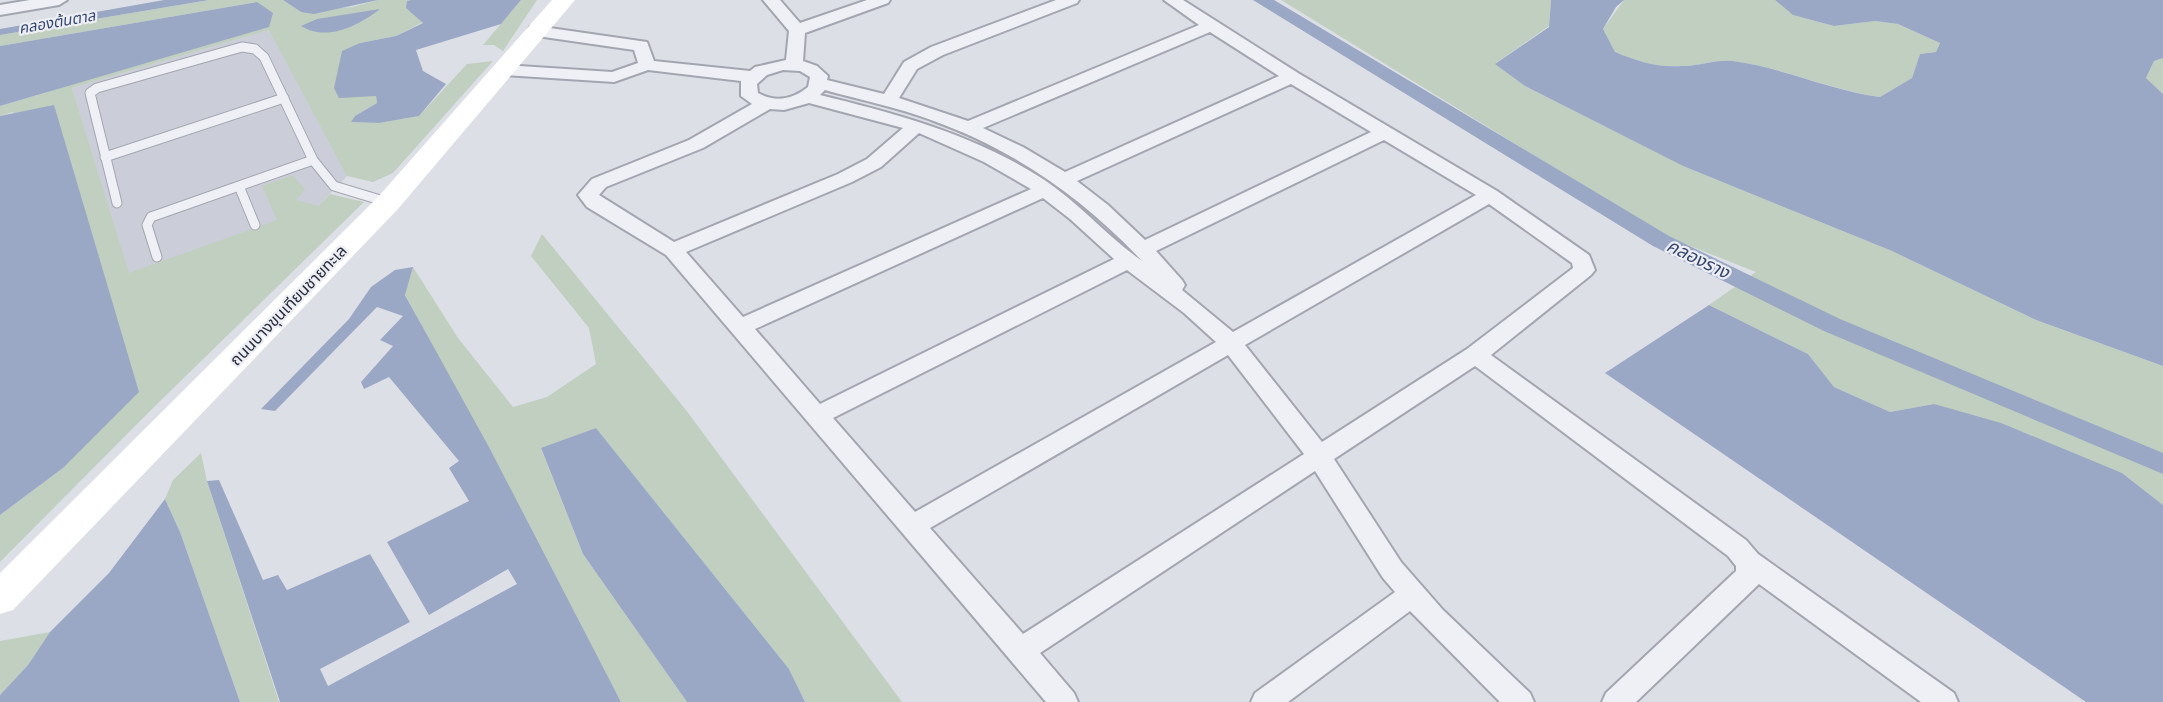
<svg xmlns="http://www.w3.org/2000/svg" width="2163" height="702" font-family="'PT Sans','Noto Sans Thai',sans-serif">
<rect width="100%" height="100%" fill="#dddfe6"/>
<path fill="#cbced8" d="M269 30 354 169 158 370 72 88Z"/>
<path fill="#c0cfbf" d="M209 0H283L301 12 352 7 378 0H411L407 1 423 22 396 36 360 43 339 97 376 95 377 103 355 116 352 122 379 123 419 116 467 64 493 61 393 173 373 182 347 176 269 30 72 88 129 273 277 220 262 186 293 175 305 190 296 200 318 206 330 194 364 202 151 410 0 562V515L63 468 13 112 0 116V106L45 93 257 2 0 46V35Z
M521 0H537L503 51 494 45H483Z
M1281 0H1551L1549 26 1496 63 1525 86 1683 166 1892 251 2036 320 2163 366V505L2122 473 1934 404 1890 412 1834 387 1808 354 1709 305 1756 272 1665 236Z
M1624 0H1775L1793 15 1834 26 1875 21 1898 24 1940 43 1936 52 1920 54 1912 78 1880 97C1830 90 1784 68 1733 61 1716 59 1698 66 1682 66 1658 68 1637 61 1615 52L1603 29Z
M2163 58V94L2146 78 2154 61Z
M542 234 686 410 902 702H805L789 669 596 428 541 449 583 554 687 702H621L405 294 413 267 458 338 513 407 547 397 596 364 589 328 531 256Z
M201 453 207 481 279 702H240L180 532 165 499 173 480Z
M50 632 28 665 0 695V641Z"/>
<path fill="#9aa8c5" d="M164 0H209L0 35V29Z
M283 0H378L314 14 301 12Z
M411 0H521L501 24 416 50 423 71 446 84 419 116 379 123 351 122 355 116 377 103 376 96 339 98 334 88 342 51 360 43 396 36 423 23 406 8 407 1Z
M1551 0H1624L1616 7 1603 29 1615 52C1637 61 1658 68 1682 66 1699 66 1716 59 1733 61 1784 68 1829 90 1880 97L1912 78 1920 54 1936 52 1940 43 1898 24 1875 21 1834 26 1793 15 1775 0H2163V58L2154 61 2146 78 2163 94V366L2036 320 1892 251 1683 166 1525 86 1495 64 1549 27Z
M257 2 273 13 269 27 0 106V46Z
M380 9C358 26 327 42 301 26L317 19Z
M54 105 139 392 63 468 0 515V116Z
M413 267 405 295 490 449 621 702H280L207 481 219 480 263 580 278 575 287 590 370 554 410 622 320 669 328 686 517 584 508 569 429 615 387 542 469 501 449 468 459 461 389 377 364 389 361 382 393 346 380 340 403 316 377 307 275 411 261 409 349 319 371 287 395 270Z
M1709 305 1808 354 1834 387 1890 412 1934 404 2001 423 2122 473 2163 505V702H2086L1605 373Z
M596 428 789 669 805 702H687L583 554 541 448Z
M165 499 180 532 240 702H0V695L28 665 50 632 109 573Z"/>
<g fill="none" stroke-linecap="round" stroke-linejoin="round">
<path fill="#9aa8c5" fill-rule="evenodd" d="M1253 0H1274L1669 236 1840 319 2163 453V474L1824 331 1653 246Z"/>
<defs>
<path id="lane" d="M105 157 284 98
M117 203 90 93 97 88 242 47 255 49 264 57 313 160 334 186 387 202
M255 225 239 186 313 160
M157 257 147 225 151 217 239 186"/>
<path id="street" d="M30 0H67L59 5 0 15V5Z
M763 0H780L800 23 867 0H890L888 3 805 33 803 61 817 66 828 76 827 80 884 94 904 62 931 47 1056 0H1079L1077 3 943 55 917 69 899 98 968 121 1199 25 1164 0H1183L1298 73 1497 191 1589 255 1595 270 1591 275 1491 355 1746 540 1758 554 1954 693 1958 702H1921L1759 584 1636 702H1602L1606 693 1736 571V566L1728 556 1475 366 1334 459 1401 562 1443 610 1530 693 1534 702H1500L1410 611 1288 702H1251L1255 693 1395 592 1383 578 1315 471 1040 653 1074 693 1078 702H1046L666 255 587 207 578 195 592 179 689 140 752 104 741 96V81L648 70 614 82 503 75 494 70 503 65 612 72 638 63 634 50 530 35 528 31 530 27 536 26 647 42 654 61 750 71 755 67 786 60 789 31ZM1210 32 1279 76 1065 172 1023 147 983 128ZM783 70 800 71 810 77 808 87C793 99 776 103 758 93L757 84 767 75ZM1291 84 1371 132 1145 240 1108 205 1077 181ZM825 90C860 100 897 107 931 120 1013 149 1083 198 1142 261 1107 236 1079 203 1043 179 975 135 898 114 820 95ZM809 103 903 128 867 159 838 174 674 242 599 195 606 187 703 148 770 109 784 110ZM919 133 984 162 1031 189 743 317 686 252 852 182 881 167ZM1384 140 1476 195 1233 332 1182 290 1185 285 1182 280 1156 251ZM1043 198 1070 219 1114 259 820 404 755 329ZM1489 204 1572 263 1573 268 1467 349 1322 442 1245 345ZM1127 270 1184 313 1216 342 915 512 833 418ZM1228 355 1304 454 1023 634 930 528Z"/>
</defs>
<use href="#lane" stroke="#a3a6b0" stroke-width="11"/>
<use href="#street" stroke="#a3a6b0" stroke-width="4"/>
<use href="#lane" stroke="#eff0f5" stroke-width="9"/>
<use href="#street" fill="#eff0f5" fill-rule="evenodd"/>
<path fill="#fff" fill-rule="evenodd" d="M552 0H575L398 209 13 610 0 614V573L378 197Z"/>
</g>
<g text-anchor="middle" stroke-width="4.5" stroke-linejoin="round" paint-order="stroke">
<g font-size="15" font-style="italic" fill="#34456d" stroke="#eceef4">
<text transform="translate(57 22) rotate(-10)" y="5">คลองต้นตาล</text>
</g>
<g font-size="16" fill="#272c3c" stroke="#eceef4">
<text transform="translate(288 305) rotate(-46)" y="6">ถนนบางขุนเทียนชายทะเล</text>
</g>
<g font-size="18" font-style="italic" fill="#34456d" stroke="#eceef4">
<text transform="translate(1698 259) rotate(26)" y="6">คลองราง</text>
</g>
</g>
</svg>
